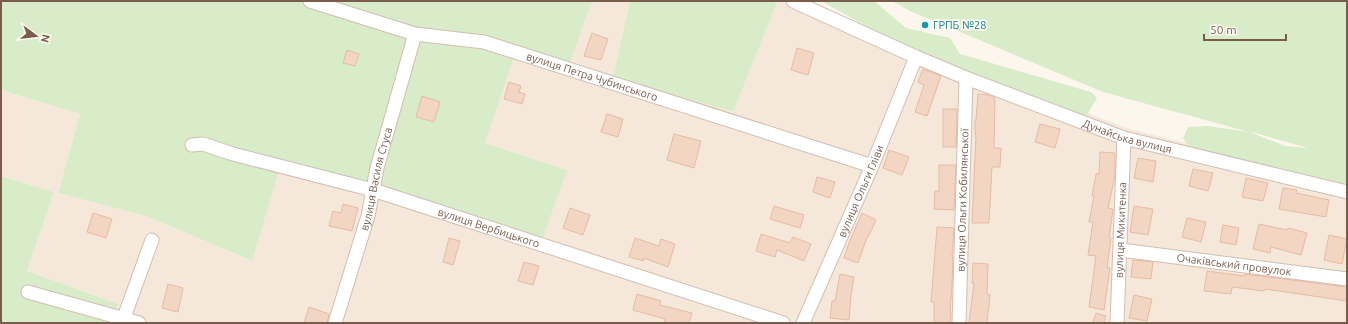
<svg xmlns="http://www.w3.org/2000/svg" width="1348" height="324" font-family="Ubuntu,sans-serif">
<rect width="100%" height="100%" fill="#fdf6ec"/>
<path fill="#f5e8da" d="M592 1H630L613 77 733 112 778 1H806L836 15 1129 129 1347 183V323H112L118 304 27 271 54 192 1 176V90L80 114 58 193 146 216 251 261 281 160 541 240 567 170 485 143 517 48 570 63Z"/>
<path fill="#d8ecc9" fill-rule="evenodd" d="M1 1H592L570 63 517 48 485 143 567 170 542 240 282 160 252 261 146 216 58 193 80 114 1 90Z
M630 1H772L777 3 733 112 613 77Z
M821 1H874L906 28 950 38 960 54 1091 92 1097 98 1085 118 941 66 875 31Z
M892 1H1347V186L1189 147 1183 138 1188 127 1207 126 1249 132 1103 92 910 11ZM1252 133V132L1308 148 1285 146Z
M1 176 54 192 27 271 118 304 112 323H1Z"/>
<path fill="#f3d5c3" stroke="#e6bba3" d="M592 33 608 39 601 60 584 56Z
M797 48 814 53 808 75 791 70Z
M347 50 359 54 355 66 343 63Z
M923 69 941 76 927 116 915 112 924 85 918 82Z
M509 82 521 86 519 92 525 94 522 104 504 99Z
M978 94 989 95 995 98 994 148H1001L1000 167H992L989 223H972L976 135H975V120H976Z
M422 96 440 102 434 122 416 117Z
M943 109H957L956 147H943Z
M607 114 623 119 618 137 601 132Z
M1040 124 1060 129 1055 148 1035 142Z
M674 134 701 141 694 168 667 160Z
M889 150 909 157 902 175 883 168Z
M1100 152 1115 153V176L1108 208 1113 209 1109 238H1111L1107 268H1110L1104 310 1089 307 1096 256 1088 255 1093 222H1089L1094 196H1092L1096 174H1099Z
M1138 158 1156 161 1153 182 1134 178Z
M939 165H956L954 210 934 209 935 191H939Z
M1193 169 1213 173 1208 191 1189 186Z
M817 177 835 182 830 198 813 192Z
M1246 178 1268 183 1263 201 1242 197Z
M1283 188 1297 190 1296 193 1329 200 1326 217 1279 209Z
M343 204 358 208 352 231 329 226 333 211 341 213Z
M774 206 804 215 800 228 770 219Z
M1134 206 1153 209 1148 235 1130 232Z
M570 208 590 215 583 235 563 228Z
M93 213 112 219 106 238 87 232Z
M862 213 876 220 868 237H867L858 263 844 258 849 243Z
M1187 218 1206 222 1201 242 1182 237Z
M1259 224 1287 230 1288 228 1307 233 1301 255 1271 247 1270 253 1253 249Z
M1223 225 1239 228 1236 245 1220 242Z
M937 227 954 228 952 257H953L952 285 950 313H951L950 323H934V302H931Z
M761 234 790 243 793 237 811 244 804 261 777 250 775 257 756 251Z
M1329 235 1347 239 1342 264 1324 260Z
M449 238 460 241 453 265 443 262Z
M635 238 659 246 661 239 675 244 668 267 644 258V261L629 257Z
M1133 260 1153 262 1151 279 1131 277Z
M524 262 539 266 533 285 518 281Z
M973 263 988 264 987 294 990 295 987 323H969L974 283H972Z
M1207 271 1245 276V274L1347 287V301L1265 289 1264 291 1232 287 1231 294 1204 291Z
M840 274 854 277 851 295 849 320 830 318 832 301H835Z
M168 284 183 288 178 312 162 308Z
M637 294 661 301 660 305 692 313 689 323H664L665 319 633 310Z
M1134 295 1152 299 1147 321 1129 318Z
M309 307 329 314 327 323H304Z
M1096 313 1106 316 1104 323H1093Z"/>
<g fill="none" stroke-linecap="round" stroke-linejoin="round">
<defs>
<g id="minor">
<path id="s1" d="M310 1 415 34 484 42 872 166"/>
<path id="s2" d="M793 1 916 57 966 78 1124 138 1347 192"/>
<path id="s3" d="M192 145 203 144 233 154 373 190 783 323"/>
<path id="s4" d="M1121 250 1347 279"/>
<path d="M28 292 139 323"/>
<path d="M122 323 152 240"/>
<path id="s5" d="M335 323 368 216 377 168 415 34"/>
<path id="s6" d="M803 323 872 166 916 57"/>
<path id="s7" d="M959 323 966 78"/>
<path id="s8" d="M1117 323 1124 138"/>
</g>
</defs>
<use href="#minor" stroke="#d1beb0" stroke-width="15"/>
<use href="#minor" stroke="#fff" stroke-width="13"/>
</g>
<circle fill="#0f9aa8" stroke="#fffaf3" stroke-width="1.5" cx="925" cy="25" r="4"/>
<g text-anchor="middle" stroke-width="3.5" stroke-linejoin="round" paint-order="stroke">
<g font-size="11" fill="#0d838f" stroke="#fffaf3" text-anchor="start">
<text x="933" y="29">ГРПБ №28</text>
</g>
<g font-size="11" fill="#7a5c4d" stroke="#fffaf3">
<text dy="4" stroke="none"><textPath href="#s1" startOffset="293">вулиця Петра Чубинського</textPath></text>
<text dy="4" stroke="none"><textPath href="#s2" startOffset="361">Дунайська вулиця</textPath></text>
<text dy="4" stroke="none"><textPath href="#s5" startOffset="150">вулиця Василя Стуса</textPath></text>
<text dy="4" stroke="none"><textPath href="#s6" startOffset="144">вулиця Ольги Гліви</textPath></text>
<text dy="4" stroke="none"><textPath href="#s7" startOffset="123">вулиця Ольги Кобилянської</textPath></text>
<text dy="4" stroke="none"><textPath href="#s3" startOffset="309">вулиця Вербицького</textPath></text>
<text dy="4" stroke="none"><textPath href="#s8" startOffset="93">вулиця Микитенка</textPath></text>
<text dy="4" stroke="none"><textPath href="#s4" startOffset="114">Очаківський провулок</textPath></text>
</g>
</g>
<rect width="1348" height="324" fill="none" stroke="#7a5c4d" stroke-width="4"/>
<g transform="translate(36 36) rotate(105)" stroke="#fffaf3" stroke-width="3" paint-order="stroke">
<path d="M0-3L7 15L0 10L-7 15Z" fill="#7a5c4d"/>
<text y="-6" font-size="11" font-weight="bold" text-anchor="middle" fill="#7a5c4d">N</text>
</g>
<path d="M1204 34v6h82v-6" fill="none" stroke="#7a5c4d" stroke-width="2"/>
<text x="1210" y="34" font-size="12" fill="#7a5c4d" stroke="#fffaf3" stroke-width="3" paint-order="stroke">50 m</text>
</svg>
